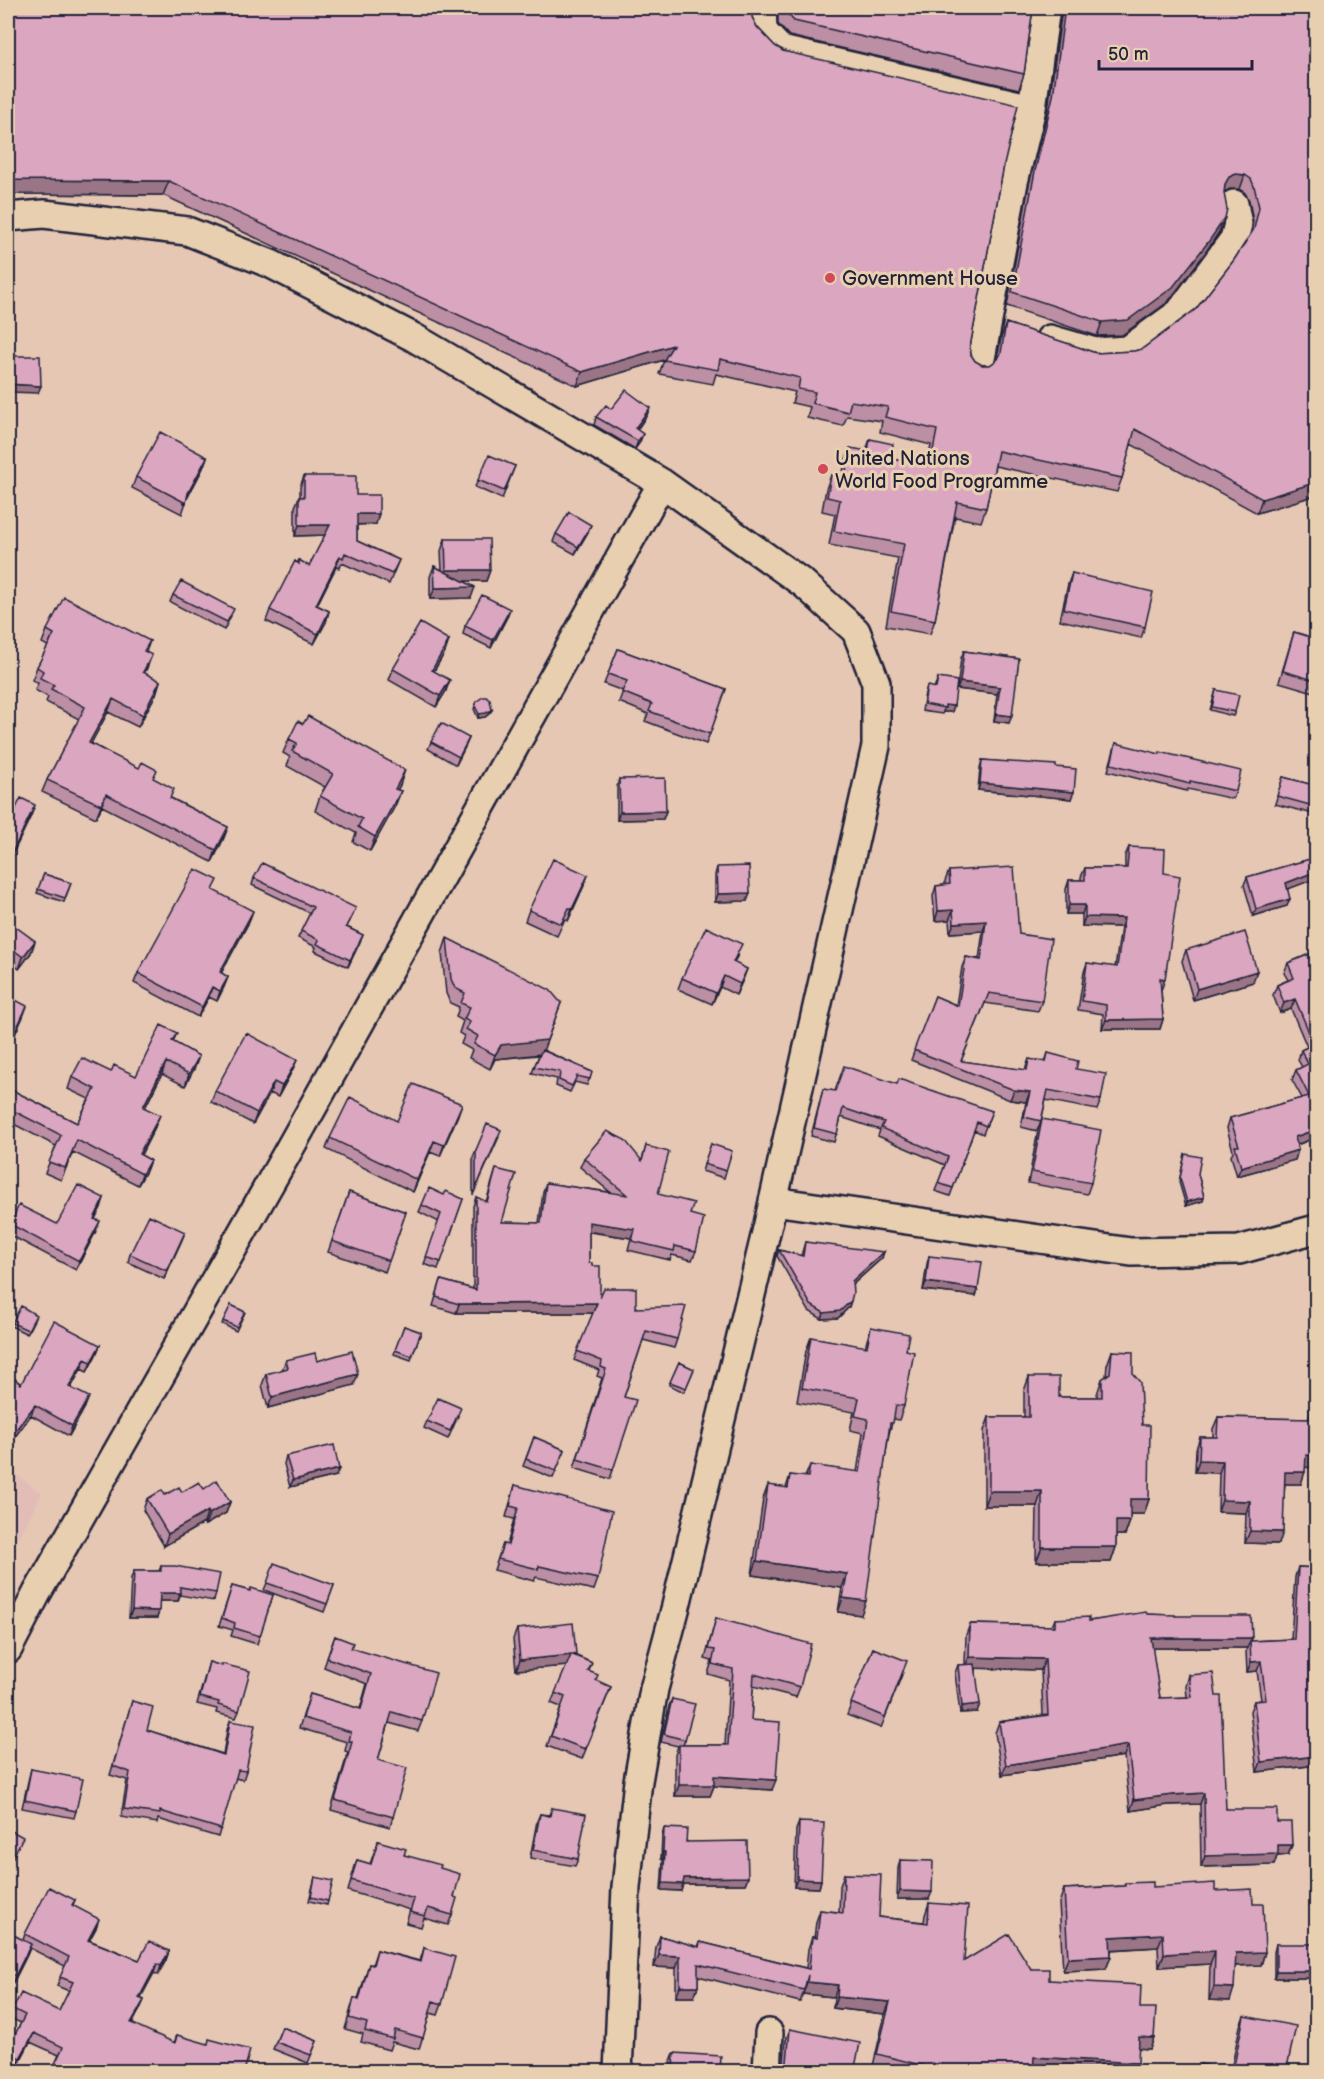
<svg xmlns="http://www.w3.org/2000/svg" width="1324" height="2079" font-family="'Balsamiq Sans',sans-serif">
<rect width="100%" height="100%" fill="#e5c7b3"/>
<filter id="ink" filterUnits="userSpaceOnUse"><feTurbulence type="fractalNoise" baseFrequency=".0167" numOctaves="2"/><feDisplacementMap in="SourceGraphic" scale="12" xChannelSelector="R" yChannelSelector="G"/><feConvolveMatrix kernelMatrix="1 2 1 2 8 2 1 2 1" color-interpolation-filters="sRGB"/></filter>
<g filter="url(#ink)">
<path fill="#e2bdb7" d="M8 1469 42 1493 8 1559Z"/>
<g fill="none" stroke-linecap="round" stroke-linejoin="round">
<defs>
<path id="minor" d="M762 8 763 31 781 50 1032 108
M8 217 44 214 187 231 271 264 413 337 662 483 804 584 856 631 876 683V746L768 1224 675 1610 654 1689 638 1781 626 1887 618 2072
M1050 339 1095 352 1128 350 1179 313 1234 239 1238 224 1234 204
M980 364 1014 182 1032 108 1046 8
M773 1201 1131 1252 1239 1250 1316 1229
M8 1649 37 1593 286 1155 662 483
M767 2072 769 2033"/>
</defs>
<use href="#minor" stroke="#22223b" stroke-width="32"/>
<use href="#minor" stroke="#e7cfb0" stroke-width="27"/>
</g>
<path fill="#bc8fa4" stroke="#22223b" stroke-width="1.5" d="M8 8 752 17 757 27 775 46 1004 165 970 347 971 355 975 361 982 365H990L997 360 1001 338 1006 323 1096 353 1134 351 1142 349 1196 309 1234 260 1251 234 1253 221 1249 200 1245 193 1240 189H1230L1224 192 1219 232 1203 256 1168 302 1122 335 1097 336 1007 306 1029 185 1048 110 1062 10 1061 8H1317V495L1257 513 1131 444 1122 478 1117 492 995 466 986 508 981 522 955 517 935 620 930 634 886 626 898 558 829 545 835 514 822 511 826 489 831 475 842 477 845 462 850 448 866 451 870 439 891 459 927 466 931 445 880 432 882 421 847 416 843 426 807 418 810 407 792 403 795 392 716 374 713 384 659 374 664 360 577 386 163 195 8 194Z
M778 8H1033L1024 74 1019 89 789 36 778 24Z
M611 409 647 415 637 430 640 442 635 449 594 425 596 417Z
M207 457 203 468 187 499 182 514 132 488 136 477Z
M515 466 502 499 475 487 478 480Z
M304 476 356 495 376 524 357 525V541L399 560 389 584 342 563 339 568 336 567 317 605 329 611 326 622 314 644 266 621 270 610 299 560 309 566 325 535 295 536V507L299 497H300V487Z
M588 532 575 554 553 542 556 534Z
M445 539 490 570 486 581H463L471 598 430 599V577L434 566 442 570 441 551Z
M1072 573 1145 627 1141 638 1060 620 1068 584Z
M173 595 231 616 224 630 170 602Z
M507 617 491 648 463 634 465 626Z
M47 630 150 641 146 652 147 668 144 673 160 681 156 694 138 727 108 712 91 743 154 779 171 798 228 827 223 840 212 862 102 806 96 818 42 792 47 780 79 719 46 702 48 697 35 690 38 683 32 680 37 667 48 646 42 643Z
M1294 632 1317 639V693L1279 682Z
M449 640 445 652 434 671 446 691 436 707 389 680 393 669Z
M618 649 726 689 706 744 645 721 648 714 619 702 623 691 604 684Z
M964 651 1019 659 1009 723 994 721 997 694 957 689 961 658Z
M938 678 952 712H943L942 714 922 711 925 693 927 686 934 688Z
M1216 690 1235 712 1233 716 1210 710Z
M477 701 490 713 485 717 478 718 474 709Z
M469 738 466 745 456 765 428 749 431 742Z
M289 739 400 785 397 790 401 791 395 806 370 851 353 842 356 833 315 811 320 796 325 787 287 766 290 757 283 753Z
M1116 743 1236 791 1233 799 1188 789 1187 791 1108 771Z
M982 760 1056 767 1071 799 978 790 980 768Z
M1283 777 1317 786V815L1275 804Z
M619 779 666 811 663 819 617 820V787Z
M1129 847 1164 873 1161 988 1163 1019 1160 1029H1102L1103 1014 1078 1010 1084 972 1087 963 1115 967 1121 927 1082 926V914H1066V889L1069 880H1081V877L1085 868H1125V856Z
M1317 857V878L1287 889V906L1253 916 1244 885 1247 877Z
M717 867 750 893 747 901 715 902V875Z
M949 871 1019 934 1042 1001 1038 1011 985 1003 961 1061 1025 1070 1029 1059 1045 1062 1048 1053 1076 1069 1101 1100 1097 1110 1046 1100 1041 1121 1037 1131 1021 1127 1026 1102 1010 1100 911 1060 935 996 956 1005 962 967 966 957 979 959 983 931 950 933 949 920 935 921 933 896 936 886 945 885V881Z
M44 874 71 883 64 902 37 893Z
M588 875 568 921 565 919 557 936 525 921 529 910Z
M254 878 353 915 347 927 363 935 348 967 315 951 316 947 298 938 310 913 252 885Z
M215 891 249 922 221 973 228 977 224 987 217 1001 209 997 198 1017 134 983 138 973Z
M8 918V922L35 941 31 953 19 969 8 960Z
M1317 934V1137L1297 1145 1298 1150 1295 1160 1237 1176 1231 1156 1233 1151 1227 1128 1230 1118 1302 1098 1292 1080 1296 1070 1302 1067 1298 1060 1301 1050 1307 1047 1291 1009 1280 1013 1273 995 1277 985 1288 980 1284 973 1288 963 1314 952 1312 945 1315 935Z
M447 938 543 1050 592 1072 587 1085 575 1082 570 1092 556 1086 557 1079 532 1073 539 1055 495 1059 490 1069 469 1058 472 1050 461 1044 464 1036 459 1033 463 1021 456 1017 459 1007 450 1003 446 993 442 953Z
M1186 950 1253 982 1193 1000 1182 961Z
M738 955 734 963 747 969 736 995 720 987 712 1004 678 989 682 978Z
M177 1033 173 1042 199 1056 195 1067 185 1086 162 1074 145 1108 155 1127 141 1155 150 1160 146 1171 138 1185 73 1152 61 1180 45 1173 56 1146 8 1121V1088L77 1123 89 1099 68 1089 72 1077 111 1072 136 1076Z
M297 1060 292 1071 278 1097 270 1093 253 1124 211 1102 215 1091Z
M897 1084 992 1111 983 1134 974 1130 950 1196 935 1191 945 1165 878 1136 880 1130 841 1117 834 1142 811 1136 821 1097 823 1089 835 1091Z
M458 1115 440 1156 430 1152 413 1192 326 1149 330 1138 397 1121Z
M1042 1119 1091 1183 1087 1194 1028 1183 1038 1130Z
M499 1137 473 1195V1157L476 1150Z
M711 1144 726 1171 724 1178 702 1171Z
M646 1146 658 1194 690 1214 696 1251 692 1260 672 1255 670 1260 628 1250 631 1238 589 1232V1263L592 1266 600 1297 636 1308 677 1339 674 1348 643 1340 624 1397 613 1470 610 1479 574 1468 602 1378 597 1376 599 1370 574 1360 593 1313H456L433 1306 441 1280 473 1289V1206L476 1197 486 1202 496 1169 502 1222 539 1223 543 1192 546 1183 610 1192 580 1167 584 1158 642 1160Z
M1185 1154 1198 1174 1204 1197 1203 1201 1186 1206 1179 1182Z
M349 1192 406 1212 385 1272 328 1252Z
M444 1195 463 1199 438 1269 424 1264 439 1222 419 1212 422 1205Z
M104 1198 95 1219 96 1231 76 1270 8 1234 10 1224H57Z
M185 1232 164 1279 128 1262 130 1254Z
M805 1242 882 1258 852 1285 849 1307 838 1318 822 1319 809 1311 777 1256 779 1250 801 1256Z
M929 1256 978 1289 976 1296 923 1290 927 1264Z
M1317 1284V1315H1314Z
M231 1305 245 1312 236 1331 222 1324Z
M35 1318 27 1334 11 1326 12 1323Z
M404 1326 421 1332 411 1360 394 1354Z
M871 1327 906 1350 904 1406 899 1420 893 1419 889 1434 861 1615 838 1612 842 1588 752 1575 763 1499 768 1485 786 1488 790 1475 805 1477 810 1465 857 1472 863 1433 850 1430 854 1412 797 1402 806 1351 811 1337 865 1347Z
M100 1345 96 1355 87 1372 81 1369 71 1388 85 1407 69 1436 31 1415 11 1442 8 1439V1373L21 1384Z
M1112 1351 1133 1374 1142 1425 1149 1499 1144 1514H1130V1521L1125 1535H1116V1547L1111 1562H1036L1037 1506H984V1431L989 1417H1024V1391L1029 1377 1059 1397H1097V1394L1102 1379 1106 1376 1107 1365Z
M286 1360 354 1385 268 1408 262 1385 266 1374 282 1370Z
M679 1362 694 1369 684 1392 669 1385Z
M1314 1397H1317L1305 1468 1301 1484H1285L1279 1544 1245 1543 1246 1513 1218 1512 1219 1473 1195 1472 1196 1449 1200 1437H1213V1429L1218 1417 1309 1419 1310 1409Z
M458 1416 448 1439 424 1428 427 1421Z
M534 1437 565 1450 553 1478 523 1466Z
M286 1456 336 1476 290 1487 284 1464Z
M515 1485 598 1579 594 1590 536 1577 534 1581 494 1570 503 1544 507 1545 514 1519 506 1517Z
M204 1489 230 1502 226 1513 205 1525 204 1523 164 1546 143 1510 147 1499 182 1492Z
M161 1566 216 1593 214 1601 180 1595 178 1601H159V1611L157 1618H129L131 1578 134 1571H159Z
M1298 1567 1317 1568V1765L1257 1772 1250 1711 1254 1701 1261 1700 1257 1671 1247 1672 1246 1651 1247 1648H1152L1160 1698 1187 1697 1186 1686 1189 1675 1226 1809 1277 1822 1292 1845 1288 1855 1277 1856 1274 1865 1201 1867 1200 1804 1168 1805 1130 1811 1124 1756 1002 1775 995 1733 999 1722 1043 1715 1041 1670 976 1668 977 1712 960 1713 955 1673 958 1665H965L966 1635 970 1624 1052 1626 1055 1619 1089 1621 1147 1614 1175 1616 1252 1638 1251 1641 1291 1639 1295 1577Z
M267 1583 334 1585 324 1612 264 1590Z
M232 1586 250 1591 273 1595 257 1644 231 1636 233 1630 219 1626Z
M716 1618 800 1687 796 1697 753 1686 751 1720 772 1790 714 1786 710 1796H675V1755L678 1746 661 1742 669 1706 672 1699 685 1740 683 1745H725L729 1680 708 1674 712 1661 705 1659Z
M517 1629 592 1663 589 1671 596 1681 611 1687 582 1759 547 1746 561 1707 551 1703 567 1666 516 1670 513 1639Z
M335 1636 351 1648 422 1721 418 1731 389 1723 378 1760 393 1817 390 1827 331 1810 348 1752 345 1751 347 1742 299 1728 310 1694 360 1709 367 1684 324 1667Z
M873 1648 903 1672 881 1728 847 1715Z
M209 1662 222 1666 239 1711 236 1718 216 1713 217 1709 197 1704Z
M132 1701 147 1730 223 1754 227 1730 230 1721 246 1771 243 1780 235 1778 218 1837 158 1819 157 1823 121 1817 127 1780 110 1775Z
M31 1769 76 1811 74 1818 22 1808 29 1777Z
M552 1808 578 1859 575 1866 530 1858 537 1821 540 1814 549 1815Z
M799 1822 821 1880 819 1888 794 1887 796 1830Z
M664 1828 748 1877 745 1884H683L681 1891 661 1890 663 1859H661L662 1835Z
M378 1841 404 1855 440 1868 454 1897 452 1915 448 1925 424 1918 421 1927 406 1923 410 1910 348 1891 357 1860 370 1864Z
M900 1860 929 1899H897L898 1868Z
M844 1874 879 1917 924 1922 925 1915 929 1903 964 1961 1031 1969 1049 1980 1140 2008 1154 2038 1150 2049 1138 2048 1033 2069V2072H897L873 2066 885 2014 833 2008 834 1997 803 1994 800 2002 698 1976V1986L694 1997H676V1968L654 1967 656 1947 660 1936 698 1947 700 1942 806 1968 808 1949 812 1937 814 1938 816 1922 820 1910 839 1912 840 1886Z
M315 1877 328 1901 327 1905 309 1901Z
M1125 1883 1153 1887 1215 1891 1253 1904 1265 1952 1261 1965 1235 1966 1230 2001 1209 2000 1210 1964 1159 1967 1158 1947 1111 1950V1956L1106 1969 1063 1971 1059 1903 1064 1889 1124 1886Z
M75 1900 73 1905 96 1928 89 1940 139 1960 169 1951 166 1960 158 1975 154 1973 140 1998 144 2000 140 2009 132 2024 174 2043 177 2035 244 2072H52L59 2055 30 2042 17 2067 8 2063V2048L21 2023 10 2018 13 2009 59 2011 69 1991 57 1986 65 1966 30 1948 27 1955 11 1987 8 1986V1932L23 1940 25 1934Z
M1276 1944 1317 1978H1274V1952Z
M424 1948 442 2004 438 2015 430 2013 419 2049 392 2042 389 2050 361 2042 363 2034 345 2029 354 1998 358 1999 369 1964 372 1965 377 1950 420 1961Z
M1244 2016 1286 2072H1197L1200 2064 1231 2070 1240 2026Z
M282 2027 317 2041 308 2063 273 2049Z
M790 2029 854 2072H783L786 2040Z
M674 2053 720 2072H671V2061Z"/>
<path fill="#997486" stroke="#22223b" stroke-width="1.5" d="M1236 174 1245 175 1240 189H1230L1224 192 1225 184 1229 177Z
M8 180 169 181 163 195 8 194Z
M1225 218 1219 232 1203 256 1168 302 1122 335 1097 336 1102 322Z
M673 345 667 359 577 386 582 372Z
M8 384 41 386 38 393 8 392Z
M650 408 647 415 632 436 635 428Z
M643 434 640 442 635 449 638 441Z
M207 457 203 468 184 504 188 493Z
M1317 482V495L1257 513 1262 499Z
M357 514H379L376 524 353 525Z
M299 525H330L326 535 295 536Z
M591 525 588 532 575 554 578 547Z
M340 556 336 567 312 615 316 605Z
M446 570H490L486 581H442Z
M475 587 471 598 430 599 435 588Z
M510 609 507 617 491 648 493 640Z
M329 611 326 622 314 644 318 634Z
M449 640 445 652 428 681 432 670Z
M152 655 147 668 138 685 143 672Z
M450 680 446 691 436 707 440 696Z
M160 681 156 694 138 727 143 715Z
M960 682 1000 687 997 694 957 689Z
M113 699 108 712 85 755 89 743Z
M945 705 954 706 952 712H943Z
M492 710 490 713 485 717 478 718 479 714Z
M996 714 1012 716 1009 723 994 721Z
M469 738 466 745 456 765 459 757Z
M405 770 400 785 390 803 395 789Z
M980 783 1074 792 1071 799 978 790Z
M401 791 395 806 370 851 375 837Z
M106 794 102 806 96 818 101 805Z
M35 805 31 816 8 864V861Z
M666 811 663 819 617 820 620 812Z
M228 827 223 840 212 862 216 850Z
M1317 871V878L1283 891 1286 883Z
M588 875 584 886 568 921 572 909Z
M750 893 747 901 715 902 718 894Z
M1290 899 1287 906 1253 916 1256 909Z
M1069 905H1085L1082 914H1066Z
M953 910 949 920 935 921 938 911Z
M253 911 249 922 216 983 220 972Z
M1085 917 1124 918 1121 927 1082 926Z
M986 921 983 931 950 933 954 923Z
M363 935 360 942 348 967 350 960Z
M35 941 31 953 19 969 23 957Z
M747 969 743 980 736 995 740 984Z
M1257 971 1253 982 1193 1000 1197 989Z
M724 976 720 987 712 1004 716 993Z
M228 977 224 987 217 1001 220 991Z
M1160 978 1165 979 1162 988 1157 987Z
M212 987 209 997 198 1017 202 1007Z
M1295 999 1291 1009 1280 1013 1284 1003Z
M561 1003 542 1054 495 1059 490 1069 495 1055 501 1045Z
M27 1006 23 1017 8 1050V1047Z
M1163 1019 1160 1029H1102L1106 1020Z
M199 1056 195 1067 185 1086 189 1074Z
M297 1060 292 1071 278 1097 282 1086Z
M166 1062 162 1074 139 1119 143 1107Z
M274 1082 270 1093 253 1124 257 1113Z
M1014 1090 1030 1092 1026 1102 1010 1100Z
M462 1104 458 1115 440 1156 444 1145Z
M160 1115 155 1127 135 1166 139 1154Z
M1317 1129V1137L1291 1147 1295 1137Z
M434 1141 430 1152 413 1192 417 1180Z
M1298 1150 1295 1160 1237 1176 1241 1167Z
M150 1160 146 1171 138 1185 142 1174Z
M1204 1197 1203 1201 1186 1206 1187 1202Z
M104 1198 101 1208 90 1228 94 1219Z
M100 1221 96 1231 76 1270 79 1261Z
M589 1222 635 1229 631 1238 586 1231Z
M185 1232 182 1240 164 1279 167 1271Z
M884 1252 882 1258 850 1287 852 1281Z
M926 1282 978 1289 976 1296 923 1290Z
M851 1301 849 1307 838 1318 822 1319 824 1313Z
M597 1303 593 1313H456L459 1304Z
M100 1345 96 1355 87 1372 91 1362Z
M85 1359 81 1369 66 1397 69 1387Z
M358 1374 354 1385 268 1408 272 1397Z
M89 1397 85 1407 69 1436 72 1426Z
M35 1405 31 1415 11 1442 14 1432Z
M1306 1455 1317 1456V1468L1301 1467Z
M1199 1460 1223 1461 1219 1473 1195 1472Z
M339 1469 336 1476 290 1487 293 1480Z
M1285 1472H1305L1301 1484H1281Z
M989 1491H1042L1037 1506H984Z
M1130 1499H1149L1144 1514H1125Z
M1222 1500 1250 1501 1246 1513 1218 1512Z
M230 1502 226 1513 205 1525 209 1514Z
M208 1511 204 1523 164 1546 168 1534Z
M1116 1521H1130L1125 1535H1111Z
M1250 1531 1283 1532 1279 1544 1245 1543Z
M1042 1547H1116L1111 1562H1036Z
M757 1561 847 1574 842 1588 752 1575Z
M160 1593H180L178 1601H157Z
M843 1598 866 1601 861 1615 838 1612Z
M132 1610 159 1611 157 1618H129Z
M1151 1638H1252L1247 1648H1147Z
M571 1655 568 1666 516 1670 520 1660Z
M969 1657 1045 1659 1041 1670 965 1668Z
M1261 1661 1257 1671 1247 1672 1251 1662Z
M980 1704 977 1712 960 1713 962 1706Z
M1128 1745 1124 1756 1002 1775 1006 1765Z
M1317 1756V1765L1257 1772 1261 1762Z
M714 1776 776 1780 772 1790 714 1786 710 1796H675L679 1785Z
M1204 1793 1200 1804 1168 1805 1130 1811 1134 1800 1172 1795Z
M1278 1845H1292L1288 1855 1277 1856 1274 1865 1201 1867 1205 1856Z
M663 1852H665L663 1859H661Z
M748 1877 745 1884H683L681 1891 661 1890 663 1883 684 1878Z
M797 1879 821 1880 819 1888 794 1887Z
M900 1891 932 1892 929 1899H897Z
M99 1919 96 1928 85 1949 88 1940Z
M1163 1934 1158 1947 1105 1950 1110 1937Z
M31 1944 27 1955 11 1987 15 1976Z
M169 1951 166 1960 158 1975 161 1966Z
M1215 1951 1210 1964 1159 1967 1164 1954Z
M1265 1952 1261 1965 1231 1966 1236 1953Z
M659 1955 680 1956 676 1968 654 1967Z
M1111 1956 1106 1969 1063 1971 1068 1958Z
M157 1964 154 1973 136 2007 139 1998Z
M1276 1971H1317V1978H1274Z
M807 1982 838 1985 834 1997 803 1994Z
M680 1986H698L694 1997H676Z
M1214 1987 1234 1988 1230 2001 1209 2000Z
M837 1997 890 2002 885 2014 833 2008Z
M144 2000 140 2009 128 2032 131 2023Z
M34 2033 30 2042 17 2067 20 2058Z
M1139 2037 1154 2038 1150 2049 1135 2048Z
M1034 2057 1138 2063 1134 2072H1078L1029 2069Z"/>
<path fill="#dba6bf" stroke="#22223b" stroke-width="1.5" d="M8 8H753L752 17 757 27 775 46 783 51 1018 105 1004 165 970 347 971 355 975 361 982 365H990L998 359 1001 353 1006 323 1096 353 1134 351 1142 349 1196 309 1234 260 1254 229 1259 207 1254 186 1251 179 1245 175 1236 174 1229 177 1225 184 1224 193 1227 209 1225 218 1209 241 1173 287 1128 320 1102 322 1012 292 1035 171 1053 96 1065 8H1317V482L1262 499 1135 429 1122 478 998 451 986 508 957 502 935 620 891 611 904 544 834 531 840 500 827 497 831 475 845 478 850 448 868 451 870 439 893 444 891 459 930 466 937 430 885 417 888 407 851 401 848 412 812 403 815 392 798 389 800 378 720 359 718 370 664 360 673 345 582 372 169 181 8 180Z
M784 8H1033L1024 74 794 21 784 10Z
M8 356H40L41 386 8 384Z
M626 390 650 408 635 428 643 434 638 441 596 417 606 405 611 409Z
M160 432 207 457 188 493 186 503 136 477Z
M489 455 515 466 504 491 478 480Z
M304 476H356V495H379V514H357V541L399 560 392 574 345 553 343 558 340 556 316 605 329 611 318 634 270 610 295 561 299 564V560L309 566 330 525H299V497H304Z
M569 512 591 525 578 547 556 534Z
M445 539H489L490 570H446Z
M434 566 475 587 435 588Z
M1072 573 1153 592 1145 627 1064 609Z
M181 581 234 609 227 622 173 595Z
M482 595 510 609 493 640 465 626Z
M64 597 150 641 144 651 152 655 143 672 160 681 143 715 113 699 89 743 139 768 142 762 157 770 153 778 174 789 170 798 228 827 216 850 106 794 101 805 47 780 85 707 51 689 54 685 40 678 43 671 37 667 54 634 47 630Z
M420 623 449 640 432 670 450 680 440 696 393 669Z
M1294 632 1317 639V681L1283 671Z
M618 649 726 689 710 734 649 711 652 704 622 692 627 681 608 674Z
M964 651 1019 659 1012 716 996 714 1000 687 960 682Z
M938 678 957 681 954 706 945 705V708L924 704 927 686 936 688Z
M1216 690 1239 695 1235 712 1212 707Z
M483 697H487L490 700 492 710 486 713 479 714 475 706 477 701Z
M308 716 405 770 395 789 401 791 375 837 358 827 362 819 320 796 333 774 292 751 297 743 289 739 298 721 303 724Z
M441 723 469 738 459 757 431 742Z
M1116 743 1160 754V752L1241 771 1236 791 1190 781V784L1111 764Z
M982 760 1056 765V767L1076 769 1074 792 980 783Z
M1283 777 1317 786V807L1277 796Z
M665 778 666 811 620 812 619 779Z
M21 798 35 805 8 861V809L14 812Z
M1129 847 1165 849 1164 873 1180 876 1165 979 1160 978 1163 1019 1106 1020V1005L1082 1001 1087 963 1117 967 1124 918 1085 917V905H1069V880H1085V868H1127Z
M1317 857V871L1286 883 1290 899 1256 909 1247 877Z
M553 859 588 875 572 909 569 908 561 924 529 910Z
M262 863 356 908 346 927 363 935 350 960 317 944 319 940 301 931 313 907 254 878Z
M749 866 750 893 718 894 717 867Z
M1014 867 1019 934 1051 939 1042 1001 989 993 961 1061 1027 1070 1029 1059 1046 1062 1048 1053 1078 1061 1076 1069 1106 1074 1101 1100 1048 1090 1041 1121 1024 1117 1030 1092 1014 1090 914 1050 935 996 958 1006 966 957 981 960 986 921 954 923 953 910 938 911 936 886 950 884 949 871Z
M195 869 218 880 213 890 253 911 220 972 228 977 220 991 212 987 202 1007 138 973Z
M44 874 71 883 65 898 38 889Z
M8 918 9 919 8 921 35 941 23 957 11 948 8 955Z
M706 927 742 944 733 962 747 969 740 984 724 976 716 993 682 978Z
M1245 932 1257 971 1197 989 1186 950Z
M447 938 550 990 561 1003 547 1040 501 1045 495 1055 474 1044 478 1036 466 1029 470 1022 464 1019 470 1007 461 1003 465 993 455 988 451 979Z
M1317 951V1129L1295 1137 1298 1150 1241 1167 1235 1146H1239L1230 1118 1309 1096 1296 1070 1308 1064 1301 1050 1314 1044 1295 999 1284 1003 1277 985 1294 978 1288 963Z
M8 996 27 1006 8 1047Z
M161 1025 177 1033 172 1041 199 1056 189 1074 166 1062 143 1107 160 1115 139 1154 150 1160 142 1174 77 1140 65 1168 49 1162 61 1135 8 1108V1088L77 1123 95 1089 72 1077 82 1058 111 1072 114 1065 136 1076Z
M246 1033 297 1060 282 1086 274 1082 257 1113 215 1091Z
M542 1050 592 1072 590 1079 577 1076 572 1086 559 1080 560 1072 534 1067Z
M844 1066 897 1084 899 1079 992 1111 986 1126 977 1122 953 1188 938 1183 948 1157 881 1128 884 1122 843 1108 837 1134 814 1128 823 1089 835 1091Z
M413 1084 462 1104 444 1145 434 1141 417 1180 330 1138 350 1097 397 1121Z
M1042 1119 1101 1130 1091 1183 1032 1172Z
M487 1124 501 1130 476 1188V1150Z
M607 1131 625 1140 642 1161 646 1146 669 1152 658 1194 694 1203 690 1214 704 1218 696 1251 675 1246 674 1251 632 1241 635 1229 589 1222V1263H592V1266H600V1297L604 1288H636V1308L686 1306 677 1339 646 1331 624 1397 636 1400 613 1470 577 1459 606 1369 601 1367 602 1361 577 1351 597 1303 459 1304 436 1297 441 1280 476 1290V1197L487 1202 496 1169 516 1174 502 1222 541 1223 546 1183 627 1195 584 1158Z
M711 1144 732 1151 726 1171 704 1164Z
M1185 1154 1201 1157 1198 1174 1204 1197 1187 1202 1180 1178Z
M78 1185 104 1198 94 1219 100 1221 79 1261 10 1224 19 1205 57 1224Z
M429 1188 444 1195 446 1191 463 1199 441 1262 426 1257 441 1214 422 1205Z
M349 1192 406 1212 389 1261 332 1241Z
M149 1215 185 1232 167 1271 130 1254Z
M805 1242 884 1252 852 1281 853 1293 851 1301 840 1311 824 1313 811 1305 779 1250 803 1256Z
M929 1256 982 1262 978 1289 926 1282Z
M231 1305 245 1312 237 1327 223 1321Z
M21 1306 36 1315 28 1330 12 1323Z
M54 1321 100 1345 91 1362 85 1359 69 1387 89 1397 72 1426 35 1405 14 1432 8 1427V1373L21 1384Z
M404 1326 421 1332 412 1356 395 1350Z
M871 1327 909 1334 906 1350 914 1352 904 1406 896 1405 893 1423H890L866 1601 843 1598 847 1574 757 1561 768 1485 788 1488 790 1475 808 1477 810 1465 860 1472 868 1419 855 1416 859 1398 802 1388 811 1337 867 1347Z
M352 1351 358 1374 272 1397 266 1374 288 1368 286 1360 315 1353 317 1361Z
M1112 1351 1133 1352V1374L1140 1382 1142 1425H1150L1149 1499H1130V1521H1116V1547H1042V1491H989V1417H1029V1377H1059V1397H1102V1379L1110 1373Z
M679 1362 694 1369 686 1388 670 1382Z
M1314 1397H1317V1456L1306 1455 1305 1472H1285L1283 1532 1250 1531V1501L1222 1500 1223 1461 1199 1460 1200 1437H1217L1218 1417 1312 1419Z
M438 1398 461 1408 450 1431 427 1421Z
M534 1437 565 1450 556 1471 526 1459Z
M334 1445 339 1469 293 1480 286 1456Z
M217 1480 230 1502 209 1514 208 1511 168 1534 147 1499 162 1490 165 1495 179 1487 182 1492 199 1482 204 1489Z
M515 1485 612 1511 598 1579 539 1566 538 1569 498 1559 503 1544 508 1545 518 1508 510 1506Z
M274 1563 334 1585 327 1604 267 1583Z
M161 1566H175L220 1574 216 1593 180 1587V1593H160L159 1611 132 1610 134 1571H161Z
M1298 1567 1317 1568V1756L1261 1762 1254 1701 1266 1700 1261 1661 1251 1662 1250 1641 1294 1639Z
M232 1586 250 1591 251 1588 273 1595 260 1636 234 1628 235 1623 222 1618Z
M1146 1612 1147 1614 1175 1615V1616H1251L1252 1638H1151L1160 1698 1192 1697 1189 1675 1213 1673 1216 1696H1221L1226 1809H1277V1822H1291L1292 1845H1278V1854L1205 1856 1204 1793 1172 1795 1134 1800 1128 1745 1006 1765 999 1722 1048 1715 1045 1659 969 1657 970 1624 1055 1626V1619L1089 1617V1621Z
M716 1618 811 1644 800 1687 754 1674 751 1720 780 1722 776 1780 714 1776V1785H679V1745H728L733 1669 712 1664 715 1650 708 1649Z
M573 1623 576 1654 573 1655 592 1663 588 1671 598 1675 596 1680 611 1687 585 1749 551 1736 565 1697 555 1693 571 1655 520 1660 517 1629Z
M335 1636 353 1643 351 1648 436 1673 422 1721 392 1712 378 1760 407 1768 393 1817 335 1800 352 1742 349 1741 351 1732 303 1718 310 1694 361 1709 371 1674 327 1658Z
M873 1648 907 1661 885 1717 851 1703Z
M209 1662 222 1666V1664L250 1671 239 1711 218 1705 219 1702 200 1697Z
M975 1664 980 1704 962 1706 958 1665Z
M672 1699 695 1704 685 1740 664 1734Z
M132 1701 153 1707 147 1730 224 1755 230 1721 255 1725 246 1771 238 1770 221 1829 160 1811V1814L124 1809 130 1772 113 1766Z
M31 1769 83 1779 76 1811 25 1800Z
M552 1808 586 1814 578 1859 533 1850 540 1814 550 1816Z
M799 1822 824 1823 821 1880 797 1879Z
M664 1828 687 1829 686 1842 747 1841 748 1877 684 1878 683 1884 663 1883 665 1852H663Z
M8 1829 23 1837 8 1867Z
M378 1841 406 1849 404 1855 441 1865 440 1868 460 1874 454 1897 457 1898 452 1915 428 1908 425 1916 410 1912 414 1899 351 1880 357 1860 371 1864Z
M900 1860 933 1861 932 1892 900 1891Z
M844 1874 881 1875 879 1917 928 1923 929 1903 968 1906 964 1961 1009 1934 1031 1969H1049V1980L1141 1985 1140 2008H1156L1154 2038 1139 2037 1138 2063 1034 2057 1033 2072H925V2066L877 2054 890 2002 837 1997 838 1985 807 1982 808 1975 804 1990 698 1964V1986H680V1956L659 1955 660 1936 699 1947 700 1942 809 1969 812 1937 817 1938 820 1910 843 1913Z
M315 1877 333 1881 328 1901 311 1897Z
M1153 1882V1887L1215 1883V1891L1252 1889 1253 1904H1263L1265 1952 1236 1953 1234 1988 1214 1987 1215 1951 1164 1954 1163 1934 1110 1937 1111 1956 1068 1958 1064 1889 1125 1886V1883Z
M49 1887 75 1900 72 1905 99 1919 88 1940 139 1960 149 1941 169 1951 161 1966 157 1964 139 1998 144 2000 131 2023 175 2043 177 2035 208 2044 209 2039 250 2050 244 2072H62L53 2068 63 2047 34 2033 20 2058 8 2052V2048L25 2015 13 2009 21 1993 59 2011 73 1982 60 1977 69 1957 25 1934Z
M8 1932 31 1944 15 1976 8 1972Z
M1276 1944H1317V1971H1276Z
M424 1948 455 1957 442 2004 433 2001 423 2038 395 2030 393 2039 365 2031 367 2023 349 2018 354 1998 359 2000 369 1964 373 1965 377 1950 421 1962Z
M1244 2016 1296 2026 1286 2072H1198L1200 2064 1233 2071Z
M282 2027 317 2041 311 2055 276 2042Z
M790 2029 860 2043 854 2072H784L787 2062Z
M674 2053 721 2056 720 2072H673Z
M513 2069 525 2072H513Z
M530 2069 541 2072H529Z"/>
</g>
<g fill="#d1495b" stroke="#e7cfb0" stroke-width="2">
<circle cx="830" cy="278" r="6"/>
<circle cx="823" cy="469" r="6"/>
</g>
<g text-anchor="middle" stroke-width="6" stroke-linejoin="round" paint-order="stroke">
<g font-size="20" fill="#22223b" stroke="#e7cfb0" text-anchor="start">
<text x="842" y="285">Government House</text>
<text x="835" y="465">United Nations<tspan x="835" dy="23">World Food Programme</tspan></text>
</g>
</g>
<rect width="1324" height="2079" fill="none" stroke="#e7cfb0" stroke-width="30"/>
<rect x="15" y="15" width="1294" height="2049" fill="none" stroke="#22223b" stroke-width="2" filter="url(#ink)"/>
<path d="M1099 60v9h153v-9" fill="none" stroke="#22223b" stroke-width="3"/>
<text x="1108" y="60" font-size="18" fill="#22223b" stroke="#e7cfb0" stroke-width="4.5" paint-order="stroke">50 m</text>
</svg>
